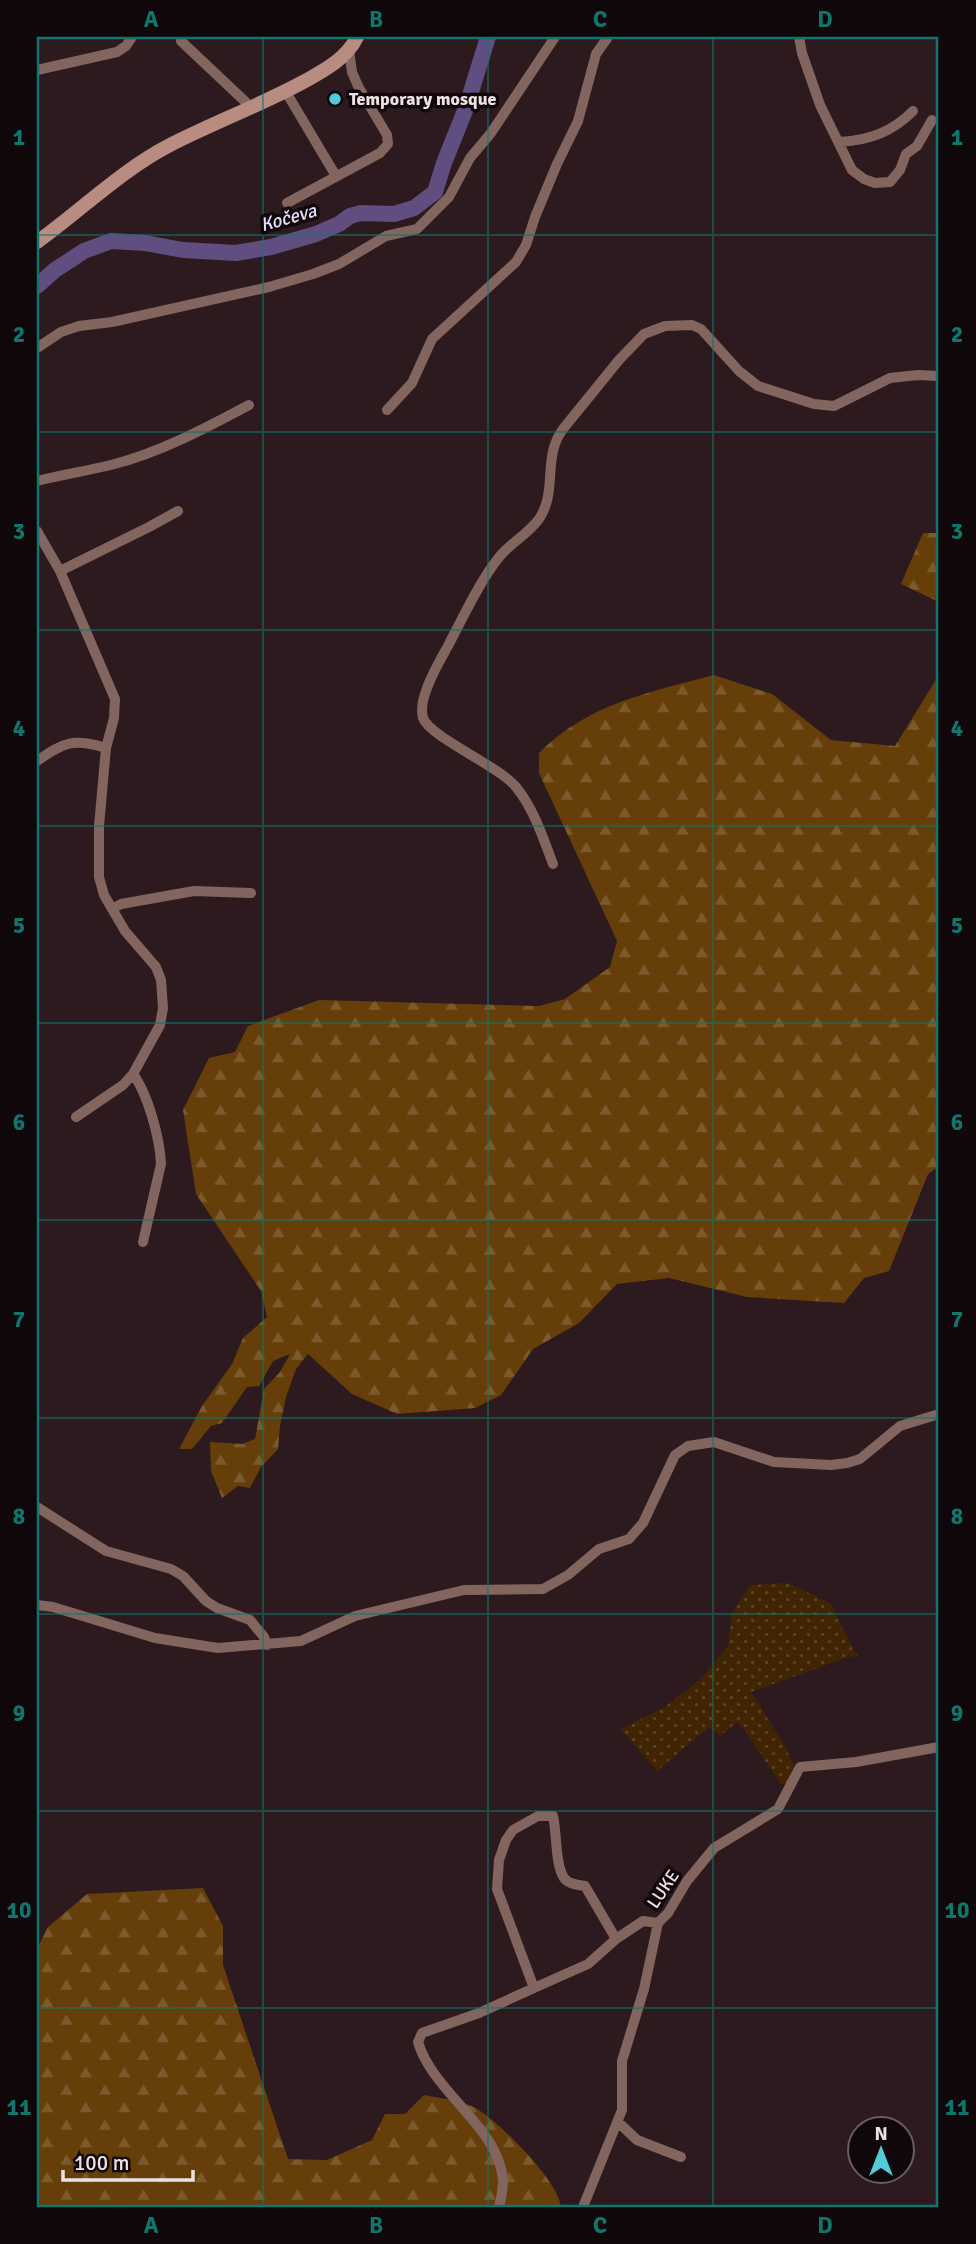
<svg xmlns="http://www.w3.org/2000/svg" width="976" height="2244" font-family="Signika,sans-serif">
<defs>
<pattern id="grass-dots" width="8" height="8" patternUnits="userSpaceOnUse" patternTransform="scale(1.75)"><rect width="8" height="8" fill="#412502"/><path d="M2 2h.1M6 6h.1" fill="none" stroke="#5d4427" stroke-width="1.8" stroke-linecap="round"/></pattern>
<pattern id="forest-firs" width="22" height="20" patternUnits="userSpaceOnUse" patternTransform="scale(1.75)"><rect width="22" height="20" fill="#653e0a"/><path d="M5 1l3.5 6h-7zM16 11l3.5 6h-7z" fill="#7b5a2e"/></pattern>
</defs>
<rect width="100%" height="100%" fill="#2d1a1e"/>
<path fill="url(#grass-dots)" d="M787 1583 830 1603 857 1656 848 1657 751 1692 783 1743 794 1765 787 1784 780 1783 745 1730 737 1722 720 1736 709 1727 657 1771 621 1729 665 1707 702 1678 728 1646 732 1614 750 1585Z"/>
<path fill="url(#forest-firs)" d="M923 533H939V602L901 584Z
M714 675 772 694 831 740 895 746 939 675V1166L928 1174 889 1271 864 1278 844 1303 747 1297 669 1278 617 1284 579 1323 533 1349 501 1395 475 1408 397 1414 352 1394 308 1354 296 1369 286 1397 280 1426 278 1449 261 1467 250 1488 238 1486 222 1498 211 1471 210 1442 242 1444 255 1439 264 1389 280 1372 290 1354 273 1361 259 1386 247 1387 222 1423 211 1426 192 1449H179L202 1406 232 1364 243 1338 267 1317 261 1291 196 1194 183 1110 209 1058 235 1052 248 1026 319 1000 539 1006 565 999 610 967 617 941 539 773V753C589 703 648 693 714 675Z
M203 1888 223 1926V1965L288 2159 327 2160 372 2140 385 2114H405L424 2095C438 2098 465 2101 477 2109 500 2123 558 2180 561 2207H37V1949L48 1927 87 1894Z"/>
<g fill="none" stroke-linecap="round" stroke-linejoin="round">
<path stroke="#604e80" stroke-width="16" d="M37 286 55 270 84 251 111 241 145 243 183 250 236 253 271 247 316 234 339 224 350 216 361 213 394 214 414 208 435 192 444 163 466 108 488 37"/>
<path stroke="#81655e" stroke-width="10" d="M799 37 802 53 820 105 852 170 864 179 875 183 890 182 900 170 906 154 917 146 932 120
M181 41 252 108
M37 70 117 52 126 46 132 37
M286 92 336 176
M840 142C870 140 892 132 913 111
M287 203 380 153 388 144 387 135 358 86 352 72 349 50
M37 348 61 332 79 326 112 322 269 287 313 274 339 264 386 236 417 229 449 197 470 158 491 133 555 37
M387 410 412 383 432 339 516 262 526 245 535 217 557 164 578 121 596 54 608 37
M37 481C61 475 86 471 111 465 159 453 206 428 249 405
M37 531 60 571 115 699 114 718 106 748 99 826V877L104 895 125 931 156 967 161 980 163 1008 160 1025 133 1074 123 1085 76 1117
M60 571 149 527 178 511
M37 761C64 742 73 738 106 748
M553 864C543 838 534 809 516 787 499 766 430 737 423 718 421 710 423 699 426 691 431 675 441 659 449 644 463 617 481 579 500 556 511 543 528 534 539 519 558 491 542 457 563 429L619 360 644 334 665 326 692 325 701 329 739 371 758 386 814 404 834 406 890 378 918 375 939 376
M112 909 121 904 194 891 251 893
M133 1074C148 1094 160 1139 161 1164L143 1242
M37 1507 106 1551 171 1569 183 1576 206 1601 217 1608 250 1620 264 1637 267 1645
M37 1605 53 1607 155 1638 218 1648 301 1641 355 1616 464 1590 543 1589 568 1575 599 1549 629 1539 643 1523 675 1455 688 1446 714 1442 774 1462 831 1465 847 1463 860 1459 900 1426 939 1414
M534 1988 588 1964 616 1939 643 1921 658 1923
M618 2122 637 2140 681 2157
M499 2207C501 2199 503 2189 503 2180 499 2127 433 2093 418 2042L422 2033 479 2013 534 1988 497 1889 499 1860 506 1840 513 1830 538 1816H553C557 1833 555 1864 564 1878 568 1884 578 1885 585 1886L616 1939
M583 2207 622 2110V2061L644 1989 658 1923 668 1913 687 1881 714 1848 778 1809 800 1767 856 1762 939 1747"/>
<path stroke="#b88c81" stroke-width="14" d="M37 242C80 211 123 169 170 145 215 122 261 105 305 81 325 70 347 58 357 37"/>
</g>
<path fill="none" stroke="#0f766e" stroke-width="2" stroke-opacity="0.55" d="M263 37V2207M488 37V2207M713 37V2207M37 235H939M37 432H939M37 630H939M37 826H939M37 1023H939M37 1220H939M37 1418H939M37 1614H939M37 1811H939M37 2008H939"/>
<circle fill="#52cbd8" stroke="#0f0709" stroke-width="2.5" cx="335" cy="99" r="7"/>
<g text-anchor="middle" stroke-width="7" stroke-linejoin="round" paint-order="stroke">
<g font-size="18" font-weight="bold" fill="#eee1e3" stroke="#0f0709" text-anchor="start">
<text x="349" y="105">Temporary mosque</text>
</g>
<g font-size="18" fill="#eee1e3" stroke="#0f0709">
<text transform="translate(663 1889) rotate(-56)" y="6">LUKE</text>
</g>
<g font-size="19" font-style="italic" fill="#e7dcfd" stroke="#0f0709">
<text transform="translate(288 217) rotate(-16)" y="7">Kočeva</text>
</g>
</g>
<rect width="976" height="2244" fill="none" stroke="#0f0709" stroke-width="77"/>
<g transform="translate(881 2150)"><circle r="33" fill="#0f0709" stroke="#685e60" stroke-width="2"/>
<path d="M0-5L12 26L0 18L-12 26Z" fill="#52cbd8"/>
<text y="-10" font-size="19" font-weight="bold" text-anchor="middle" fill="#eee1e3">N</text>
</g>
<path d="M63 2170v10h130v-10" fill="none" stroke="#eee1e3" stroke-width="3.5"/>
<text x="74" y="2170" font-size="21" fill="#eee1e3" stroke="#0f0709" stroke-width="5" paint-order="stroke">100 m</text>
<rect x="38" y="38" width="899" height="2168" fill="none" stroke="#0f766e" stroke-width="2.5"/>
<g font-size="23" text-anchor="middle" font-weight="bold" fill="#0f766e">
<text x="151" y="27">A</text>
<text x="376" y="27">B</text>
<text x="600" y="27">C</text>
<text x="825" y="27">D</text>
<text x="19" y="145">1</text>
<text x="957" y="145">1</text>
<text x="19" y="342">2</text>
<text x="957" y="342">2</text>
<text x="19" y="539">3</text>
<text x="957" y="539">3</text>
<text x="19" y="736">4</text>
<text x="957" y="736">4</text>
<text x="19" y="933">5</text>
<text x="957" y="933">5</text>
<text x="19" y="1130">6</text>
<text x="957" y="1130">6</text>
<text x="19" y="1327">7</text>
<text x="957" y="1327">7</text>
<text x="19" y="1524">8</text>
<text x="957" y="1524">8</text>
<text x="19" y="1721">9</text>
<text x="957" y="1721">9</text>
<text x="19" y="1918">10</text>
<text x="957" y="1918">10</text>
<text x="19" y="2115">11</text>
<text x="957" y="2115">11</text>
<text x="151" y="2233">A</text>
<text x="376" y="2233">B</text>
<text x="600" y="2233">C</text>
<text x="825" y="2233">D</text>
</g>
</svg>
